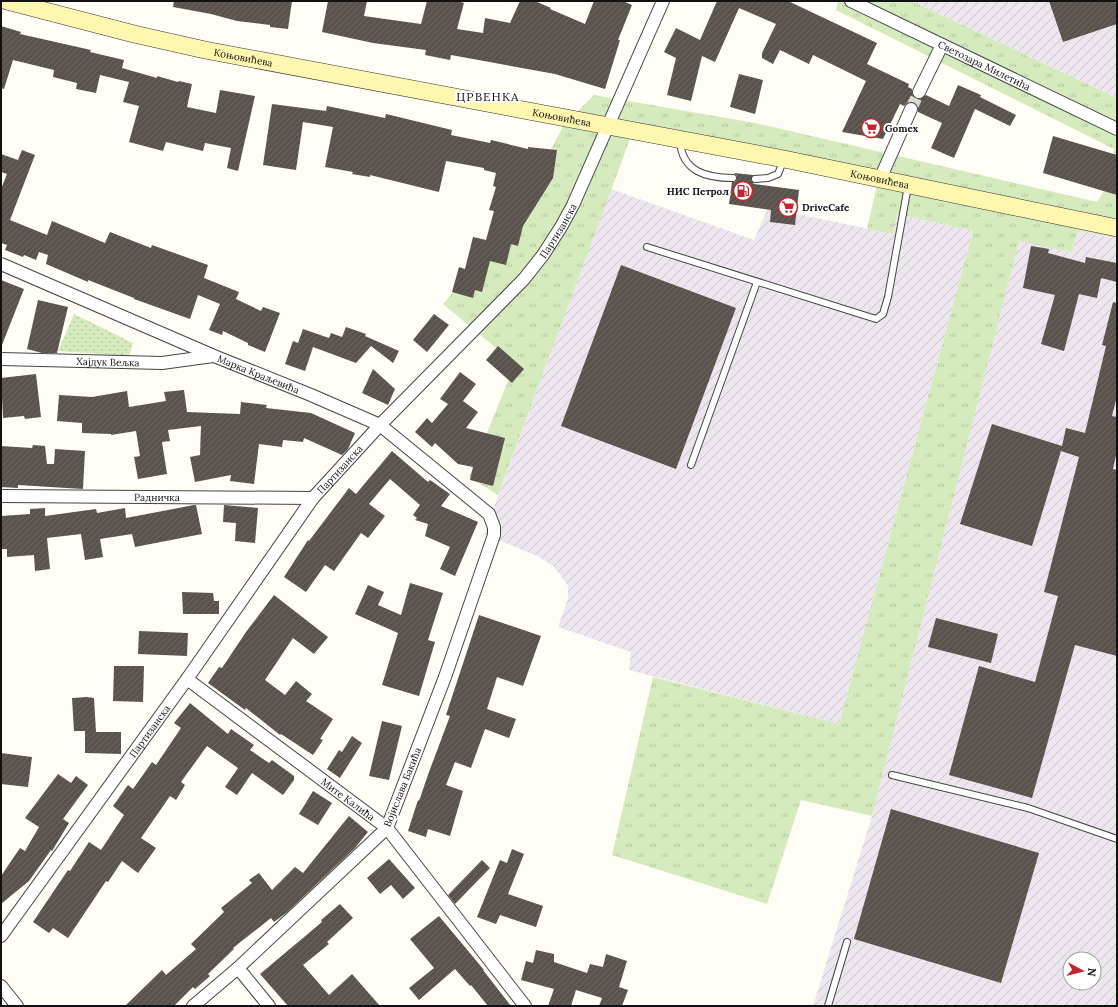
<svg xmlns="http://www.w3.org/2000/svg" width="1118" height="1007" font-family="Lora,serif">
<defs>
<pattern id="industrial-furrows" width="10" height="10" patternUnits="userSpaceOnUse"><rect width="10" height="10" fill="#eee6ef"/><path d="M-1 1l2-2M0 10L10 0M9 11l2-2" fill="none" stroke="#cbc4cc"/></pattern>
<pattern id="grass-tufts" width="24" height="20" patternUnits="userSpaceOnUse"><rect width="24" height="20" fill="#d5ebbd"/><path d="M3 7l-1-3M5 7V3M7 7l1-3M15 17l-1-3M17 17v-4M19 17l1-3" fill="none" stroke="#b6c8a1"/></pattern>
<pattern id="park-dots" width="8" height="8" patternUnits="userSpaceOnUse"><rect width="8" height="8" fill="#d5ebbd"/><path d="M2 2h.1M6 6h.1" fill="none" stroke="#b6c8a1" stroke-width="1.8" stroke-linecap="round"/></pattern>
<pattern id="building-hatch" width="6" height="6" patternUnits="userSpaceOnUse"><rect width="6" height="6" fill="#5a524d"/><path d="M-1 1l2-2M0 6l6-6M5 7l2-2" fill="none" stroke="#6d6662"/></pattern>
</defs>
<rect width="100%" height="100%" fill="#fffdf5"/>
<path fill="url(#industrial-furrows)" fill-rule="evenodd" d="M912 1H1117V98Z
M611 189 754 240 768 208 893 234 896 214 973 231 839 724 629 670 631 652 558 627 568 599V586L562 577 552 565 537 556 484 534Z
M1078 230 1117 238V1006H813L872 816 1019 240 1072 252ZM1070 959H1094V983H1070Z"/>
<path fill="url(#grass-tufts)" d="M838 1H912L1117 98V238L1078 230 1072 252 1019 241 872 816 801 800 767 904 612 855 653 677 839 724 973 231 897 214 893 234 867 229 877 185 630 139 498 495 469 477 515 364 443 304 509 227 564 125 594 95 755 123 1097 202 1104 191 1114 149 836 10Z"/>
<path fill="url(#park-dots)" d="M74 314 133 343 129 356 58 351Z"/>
<path fill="url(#building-hatch)" d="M174 1H292L288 29 270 27V25L237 21 211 14 173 7Z
M328 1H367L364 16 421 24 427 1H457L464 3 457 29 483 33 485 18 510 23 520 1H535L551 8 550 9 585 24 594 1H623L632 5 618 40H620L605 89 555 74 451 55 450 60 425 55 426 50 373 43 322 32Z
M717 1H788L877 43 867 64 909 84 908 87 912 89V93L915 99H920L926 95 949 106 958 85 981 95 980 97 1016 115 1010 126 975 109 954 158 931 148 942 123 918 112 917 105 914 102 907 103 904 106 900 104 883 139 842 132 866 81 813 55 809 64 780 50 773 64 762 58V53L776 24 739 8 715 62 702 56 691 101 667 95 676 58 664 52 676 28 700 40Z
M1049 1H1115L1117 6V24L1063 42Z
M1 26 21 32 20 34 91 50 90 52 124 60 122 68 157 78V76L178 82 179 81 192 84 187 107 216 113 220 90 255 96 238 171 227 168 231 148 205 143 203 151 166 142 163 151 129 142 139 106 123 102 129 82 100 75 96 93 76 89 77 83 53 77 54 70 13 60 4 89 1 88Z
M739 74 763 80 755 114 730 107Z
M272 104 326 111 327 106 385 118 386 114 452 130 451 135 490 143 491 140 528 149V147L557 150 553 178 523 226 518 246 511 244 506 265 490 261 482 292 475 290 473 298 452 292 459 267 465 269 473 237 486 240 494 211 489 210 496 187 493 186 496 173 484 170V168L446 161 439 192 370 175V177L352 174 353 172 325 167 333 127 303 122 296 170 263 165Z
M1053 136 1117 155V195L1043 173Z
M22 150 35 155 10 220 47 235 52 221 105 243 110 232 151 248 152 245 208 265 204 278 239 292 236 299 261 311 263 307 280 313 265 352 248 345V343L223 331 222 335 209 330 220 304 198 295 190 319 134 299V298L88 280V282L46 264 48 255 39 252 36 260 24 255 23 257 5 250 7 245 1 243V189L7 174 1 172V154L18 160Z
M734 173 753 175 751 180 754 184 799 190 795 225 770 222 771 210 729 204 732 182H735L737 179V176Z
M1031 246 1049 249 1048 253 1085 263 1086 257 1117 263V282L1101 278 1097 298 1079 294 1064 351 1041 344 1055 295 1023 288Z
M621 265 736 308 676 469 561 426Z
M1 280 24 289 2 345H1Z
M38 300 68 307 57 353H42L27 349Z
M1113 302 1117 303V396L1112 416 1117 417V451L1113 469 1117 470V656L1075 645 1032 798 949 775 979 666 1035 682 1058 596 1044 592 1079 457 1061 451 1032 546 960 524 992 424 1062 446 1066 428 1085 433 1106 346 1102 345Z
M434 314 449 325 427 352 413 340Z
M346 327 366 334 365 336 399 351 393 363 371 346 356 363 313 347 305 371 285 364 293 341 298 343 303 329 329 338 331 333 342 337Z
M498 346 524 369 512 383 486 360Z
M373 369 395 389 388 405 362 393Z
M460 372 476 384 463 401 478 412 466 428 505 438 493 486 470 480 473 467 458 464 435 443 432 447 415 432 427 418 432 423 448 404 440 399Z
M36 374 41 417 25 419 24 416 3 418 1 378Z
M184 390 187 412 240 414 241 402 267 405 266 408 311 413 355 433 348 449 342 455 304 438 303 442 283 440 282 447 259 444 254 484 230 481 231 475 195 482 190 457 200 455 201 426 168 430 170 441 162 442 167 474 138 479 134 457 140 456 136 431 111 435V434L82 433V423L57 421 59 395 92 397 127 391 129 407 166 401 164 392Z
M33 445 45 446 47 464H54L55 449 85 451 83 489 18 485V488L1 487V446L32 448Z
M392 451 428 482 430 480 450 494 441 506 478 522 455 576 440 569 450 547 425 536 428 524 415 520 417 518 413 515 420 505 390 479 369 504 385 516 368 538 361 533 334 571 325 565 306 592 284 577 308 540 309 541 349 488 356 494Z
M194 505H196L202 534 135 547 132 534 100 539 103 557 85 560 81 534 47 538 50 569 35 571 34 555 7 557V549H1V516L30 514V509L45 508V516L96 509 97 513 125 508 126 518Z
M224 505 258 508 255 543 235 541 236 523 223 522Z
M410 583 443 593 428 640 435 642 419 696 382 685 398 633 355 614 368 585 384 592 378 605 401 615Z
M182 592 213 593 214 601H219V614H183Z
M274 595 328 637 314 654 293 638 265 680 285 695 296 681 312 694 306 701 333 719 320 739 323 740 313 755 281 734 280 735 246 708 245 710 208 683 219 667 222 668 246 632Z
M479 615 541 636 523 686 497 677 487 709 516 719 509 738 485 729 471 768 455 762 446 785 463 791 450 836 428 829 426 837 408 831 418 800 419 801 429 772 450 716 446 715Z
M936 618 998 634 991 663 928 647Z
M139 631 188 633 187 656 138 654Z
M114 666H144L143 702 113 701Z
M87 697 94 698 96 732H121V754L85 753V731H74L72 698Z
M190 703 228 734 231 729 254 745 250 750 269 763 272 760 294 776V780L283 795 252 773 237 795 225 787 238 768 207 746 181 782 185 785 176 800 170 796 141 838 156 848 138 873 122 861 108 882 106 881 68 938 53 928 49 933 33 922 68 870 70 871 89 842 101 850 124 815 113 806 128 785 133 789 152 762 156 765 181 728 174 723Z
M382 721 402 726 389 780 369 776Z
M352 736 362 743 340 778 327 769 339 750 342 752Z
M1 753 32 757 28 787 1 784Z
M58 774 71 783 76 776 88 785 63 819 69 823 52 851 51 850 29 881 1 904V876L20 848 25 851 39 827 25 818Z
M313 791 332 803 318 825 299 814Z
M891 809 1039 853 1001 983 854 939Z
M349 816 368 832 355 848 286 913 274 922 271 918 233 948 234 949 208 974 210 976 195 989 193 987 174 1006H125L162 970 166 975 196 949 191 944 224 912 221 908 252 883 249 880 259 873 272 890 295 867 303 873Z
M512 849 524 854 508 894 543 906 536 927 500 915 496 924 477 917 500 860 507 863Z
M389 859 415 888 403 899 391 885 380 894 367 878Z
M482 860 490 868 455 904 448 895Z
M340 904 353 918 327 942 329 944 303 965 329 995 352 974 380 1006H288L260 974 322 922 321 920Z
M439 916 484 970H483L511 1006H488L471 985 470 986 455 969 419 1000 409 988 434 968 410 939Z
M536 950 554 954V962L587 973 590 964 603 967 606 954 627 961 619 987 628 990 622 1006H599L602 998 576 990 571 1006H548L554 989 521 980 526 961 533 963Z"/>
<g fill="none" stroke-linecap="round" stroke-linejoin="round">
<path stroke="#dbdad3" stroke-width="12" stroke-dasharray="12 6" stroke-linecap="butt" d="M911 109 919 92"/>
<defs>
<path id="lane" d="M680 141C682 172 707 178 733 178
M755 179 768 178 778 174 784 159
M647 247 876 319 883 314 888 297 908 186
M691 465 757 282
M892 775 1028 808 1117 839
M828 1006 847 942"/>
<g id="street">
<path id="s1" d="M851 1 1117 129"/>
<path d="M919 92 942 45"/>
<path d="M880 179 911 109"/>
<path id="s2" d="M1 264 214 356 311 395 380 425 489 514 494 527V535L445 677 387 828 238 968 193 1006"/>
<path id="s3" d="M1 359 162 363 213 356"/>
<path id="s4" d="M1 496 313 498"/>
<path id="s5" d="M187 679 387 828 525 1006"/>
<path id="s6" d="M1 936 187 679 313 498 380 425 524 279 543 255 561 227 573 205 663 1"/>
<path d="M238 968 269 1006"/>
<path d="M1 986 17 1006"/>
</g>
<g id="secondary">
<path id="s7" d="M7 1 134 34 205 50 784 159 1117 228"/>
</g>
</defs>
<use href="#lane" stroke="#444" stroke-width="8"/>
<use href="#street" stroke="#444" stroke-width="14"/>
<use href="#secondary" stroke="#333" stroke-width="18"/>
<use href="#lane" stroke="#fff" stroke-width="6"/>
<use href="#street" stroke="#fff" stroke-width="12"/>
<use href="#secondary" stroke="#fff6b0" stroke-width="17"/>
</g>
<defs>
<symbol id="supermarket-ring" viewBox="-11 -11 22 22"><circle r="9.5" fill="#fff" stroke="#c4262e" stroke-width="1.5"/><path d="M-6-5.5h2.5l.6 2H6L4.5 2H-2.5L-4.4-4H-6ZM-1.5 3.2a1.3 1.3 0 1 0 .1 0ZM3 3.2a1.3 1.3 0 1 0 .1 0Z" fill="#c4262e"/></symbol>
<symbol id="fuel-ring" viewBox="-11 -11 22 22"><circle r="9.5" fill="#fff" stroke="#c4262e" stroke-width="1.5"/><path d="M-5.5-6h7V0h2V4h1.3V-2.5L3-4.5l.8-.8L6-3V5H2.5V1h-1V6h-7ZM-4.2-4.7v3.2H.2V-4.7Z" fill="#c4262e"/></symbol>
</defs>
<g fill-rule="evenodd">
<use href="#supermarket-ring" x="860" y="117" width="22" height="22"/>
<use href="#fuel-ring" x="732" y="180" width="22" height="22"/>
<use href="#supermarket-ring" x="777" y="196" width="22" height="22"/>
</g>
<g text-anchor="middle" stroke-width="4" stroke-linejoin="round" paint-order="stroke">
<g font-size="10" fill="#111" stroke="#fff">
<text dy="4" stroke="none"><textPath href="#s7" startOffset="243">Коњовићева</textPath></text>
<text dy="4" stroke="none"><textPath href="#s1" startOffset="148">Светозара Милетића</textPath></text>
<text dy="4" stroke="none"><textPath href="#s7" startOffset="567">Коњовићева</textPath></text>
<text dy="4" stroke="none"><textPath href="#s7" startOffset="891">Коњовићева</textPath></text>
<text dy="4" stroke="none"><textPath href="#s6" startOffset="901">Партизанска</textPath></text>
<text dy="4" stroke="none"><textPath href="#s3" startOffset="107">Хајдук Вељка</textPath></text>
<text dy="4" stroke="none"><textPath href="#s2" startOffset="280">Марка Краљевића</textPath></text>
<text dy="4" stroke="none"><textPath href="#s6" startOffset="577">Партизанска</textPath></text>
<text dy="4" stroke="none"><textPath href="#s4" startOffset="156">Радничка</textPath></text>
<text dy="4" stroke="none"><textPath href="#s6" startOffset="253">Партизанска</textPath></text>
<text transform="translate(402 787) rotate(-68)" y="4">Војислава Бакића</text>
<text dy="4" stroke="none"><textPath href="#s5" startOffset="201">Мите Калића</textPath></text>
</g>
<g font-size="10" font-weight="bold" fill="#111" stroke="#fff" text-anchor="start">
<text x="885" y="132">Gomex</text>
<text x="729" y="195" text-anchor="end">НИС Петрол</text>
<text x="802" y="211">DriveCafe</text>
</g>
<g font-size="12" letter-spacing="1" fill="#111" stroke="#fff">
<text x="488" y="101">ЦРВЕНКА</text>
</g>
</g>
<rect width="1118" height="1007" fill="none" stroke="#111111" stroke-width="4"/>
<g transform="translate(1082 971) rotate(97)"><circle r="19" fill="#ffffff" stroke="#a0a0a0"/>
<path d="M0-3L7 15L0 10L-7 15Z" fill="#c4262e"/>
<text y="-6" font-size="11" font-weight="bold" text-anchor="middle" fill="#111111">N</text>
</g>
</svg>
